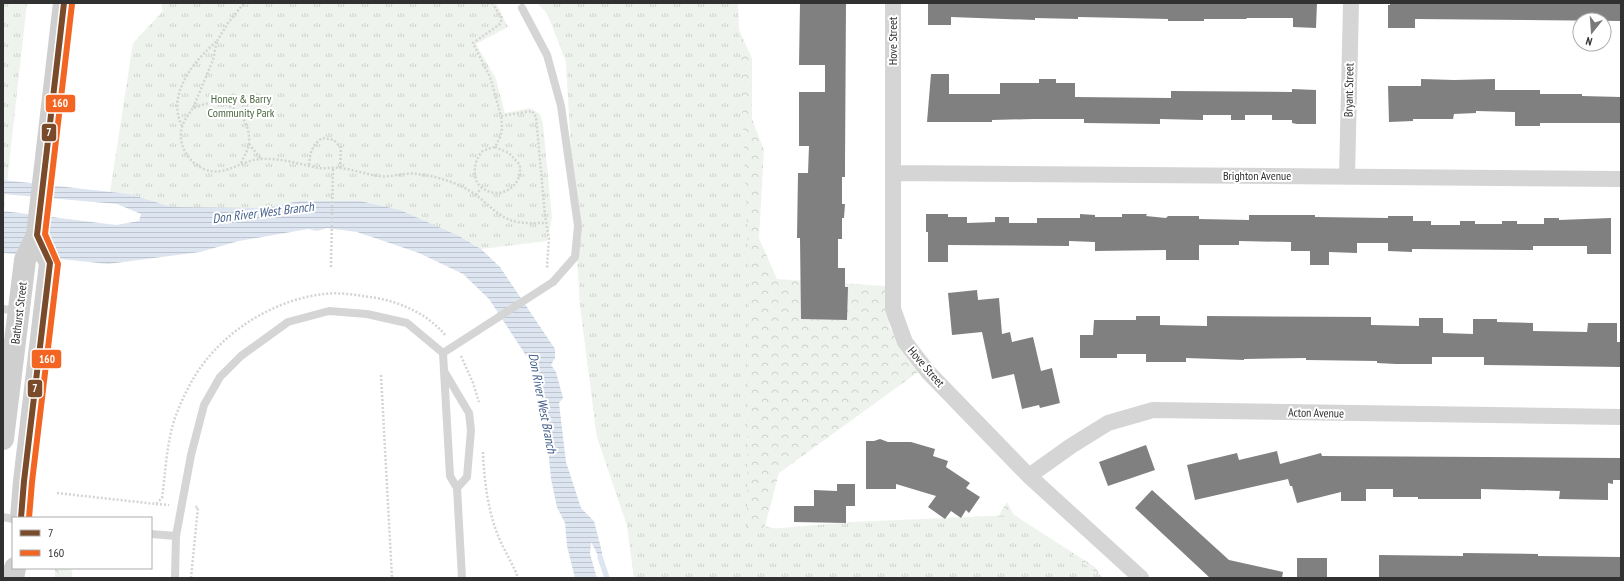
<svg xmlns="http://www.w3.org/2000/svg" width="1624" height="581" font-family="'PT Sans Narrow',sans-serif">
<defs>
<pattern id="forest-crowns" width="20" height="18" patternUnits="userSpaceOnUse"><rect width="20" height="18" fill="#eff3ed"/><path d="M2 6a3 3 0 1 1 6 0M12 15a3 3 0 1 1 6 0" fill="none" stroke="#cdd1cc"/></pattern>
<pattern id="park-tufts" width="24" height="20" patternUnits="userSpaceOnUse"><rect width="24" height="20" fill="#eff3ed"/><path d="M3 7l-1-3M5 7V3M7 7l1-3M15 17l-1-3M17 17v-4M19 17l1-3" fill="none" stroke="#cdd1cc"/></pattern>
<pattern id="water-rules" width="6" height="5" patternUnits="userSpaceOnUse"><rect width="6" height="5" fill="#dde5f0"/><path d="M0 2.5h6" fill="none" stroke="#bec5ce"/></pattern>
</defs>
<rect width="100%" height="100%" fill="#fff"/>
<path fill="url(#forest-crowns)" d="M537 3 730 11 752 58V119L764 150 759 238 777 279 885 286 890 328 918 372 779 473 765 526 846 547 996 520 1007 502 1014 515 1095 567 1102 578H634L627 525 597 437 580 305 566 61 547 13Z
M55 568H71L73 578H55Z"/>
<path fill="url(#park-tufts)" d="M3 3H27L3 219Z
M161 3H496L508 27 476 44 496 79 505 113 530 108 540 114 543 124 552 218 547 241 481 249 459 236 300 201 262 208 172 207 129 194 110 192 133 43 163 11Z
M537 3H738L749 277 747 531 851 522 1014 515 1104 578H634L627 525 597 437 580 305 566 61 547 13Z"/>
<path fill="url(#water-rules)" d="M3 180 129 194 172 207 262 208 300 201H360L400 210 459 236 481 249 500 267 555 349V358L551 365 556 372 563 398 559 403 566 462 581 508 594 521 602 552V563L591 542 590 554 597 578H575L567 546 565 523 557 507 551 479 544 406 529 360 489 299 463 274 419 253 357 232 327 228 317 231 308 229 239 241 200 252 108 264 3 253V211L116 225 139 221 141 214 117 204 3 194Z"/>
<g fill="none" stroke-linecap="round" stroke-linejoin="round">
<path stroke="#dde5f0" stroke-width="5.5" d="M600 557 607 578"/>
</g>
<path fill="#808080" d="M800 3H846L845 164V177H842V204H845L844 218H842V239H838V268H845V287H848L847 320 801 319 800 238H797L798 173H808L809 146H799V92H825V65H799Z
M928 3H1317L1316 28 1293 27V18H1247L1246 19H1204V21H1168V19L1125 18 1078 17V19L1035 18V20L951 17V25H928Z
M1390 3H1621V21L1415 19V28H1388V5H1390Z
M931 74H949V94H1000V83H1039V79H1056V83H1075V97L1171 98V91L1292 92V89L1316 90V124H1297L1292 123V120H1272V115H1245V120H1231V115H1203V120L1160 119V124L1084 123V119H1033L992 120V122H927Z
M1421 79 1454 80 1495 79V90H1540V94H1582V96L1621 97V123H1540V126H1515V112L1476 111V113L1454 114 1453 119H1413V121L1389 122 1388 86H1421Z
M926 214H948V217H967V223L995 222V217H1009V223H1037V218H1080V214L1095 215V217H1122V214H1147L1146 216 1166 218 1168 216H1199V219L1249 220V215H1315V217L1388 218V216H1413V221H1431V225H1460V221H1475V224H1502V221H1517V224H1544V218H1559V220L1611 218V254H1587V246H1533V250L1412 249V252L1388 251V243H1357V253L1329 252V265H1310V251H1291V242L1239 241V245H1199V260H1166V250L1095 251V242L1069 241V246L948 245V262H928V232H926Z
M977 290 978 300 999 298 1002 334 1010 332 1012 342 1033 337 1041 371 1052 368 1060 403 1040 408 1039 405 1022 409 1014 374 992 379 982 332 952 335 948 293Z
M1136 316H1160V325L1207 326V316L1371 317V325L1419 326V318H1443V333L1473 334V319H1497V322L1533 323V331L1587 332 1588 323H1617V342H1621V367L1484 365V357H1432V364H1396L1377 363V361L1306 360V358L1244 359V360L1186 358V362H1146V354H1117V358H1080V335H1093L1094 320H1136Z
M880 439 888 442H911L935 449 933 456 948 461 946 467 970 483 966 488 980 497 969 513 966 510 961 518 951 511 945 519 928 507 936 496 896 484V489H866V441H874Z
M1146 445 1155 470 1108 486 1099 462Z
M1277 451 1280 464 1321 453 1322 456 1621 458V480H1613V484L1608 483V500L1559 499 1560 491 1481 489V499H1418V497H1393V489H1366V501H1341V492L1297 503 1292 486H1290L1288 479 1195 500 1187 465 1237 453 1239 460Z
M837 484H855V506H846V523L794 522V506H814V490L837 491Z
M1152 490 1229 560 1283 572 1282 578H1210L1135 508Z
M1463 553 1538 554V556L1621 557V578H1379V555L1463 556Z
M1297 558H1327V578H1297Z"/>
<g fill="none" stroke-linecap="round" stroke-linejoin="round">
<path stroke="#d4d4d4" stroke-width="2.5" stroke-dasharray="2 2" stroke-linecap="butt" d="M492 3 502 18 500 24 473 43 490 77 501 116 532 111 536 117 545 215 549 239 547 266 549 269
M217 41 228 23 244 3
M182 126C166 94 194 61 217 41L213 60 193 108
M249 144 261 159
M495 147 509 153 520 165C520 169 520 174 519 177 513 193 494 198 481 187 471 179 474 158 483 151 487 149 491 148 495 147 502 134 503 131 501 116
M241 163C244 156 249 149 249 142 251 121 233 100 211 103 205 103 199 107 193 108 189 114 184 120 182 127 177 143 188 163 204 169 224 178 241 160 261 159 281 158 299 164 318 168 325 169 332 167 339 168 352 169 365 174 378 176 390 178 404 172 417 174 437 176 459 183 476 195 488 204 499 217 513 221 523 224 535 223 546 223
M309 165C310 153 312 145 322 138L334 140 341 148 340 168
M476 195 481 188
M331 267 333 168
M461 356 473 383 479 402
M381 375 392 578
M483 452C484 480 488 512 499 538 505 552 513 564 518 578
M57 493 156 504 162 498C165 476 166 454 171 432 175 414 184 395 193 379 220 333 272 300 324 294 339 292 356 295 370 297 399 301 427 313 446 336
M156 504 169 505
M191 578 198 507H194"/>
<path stroke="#d5d5d5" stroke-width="8" d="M522 8 547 55 561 106 578 226 575 257 553 282
M3 309 18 311
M444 371 469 413 471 430 467 477 457 488
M3 517 13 519
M151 534 176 536 191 455 204 405 220 377 241 356 288 322 329 311 367 314 407 323 443 353 450 476 457 488 462 578
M175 578 176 536"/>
<path stroke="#d5d5d5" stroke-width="16" d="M893 3V309L905 342 928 372 1029 476 1141 578
M893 173 1621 179
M1347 177 1351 3
M1029 476 1071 446 1108 423 1153 410 1621 417"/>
<path stroke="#cfcfcf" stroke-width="22" d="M3 439 25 260 37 235
M21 518 24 481 50 263 37 235 64 3
M13 578 15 568"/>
<path stroke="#d5d5d5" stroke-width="8" d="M443 353 553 282"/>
<defs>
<path id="bus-1" d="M21 518 24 481 50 263 37 235 64 3"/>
<path id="bus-2" d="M29 518 32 482 58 264 45 234 72 4"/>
</defs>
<use href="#bus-1" stroke="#fff" stroke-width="9"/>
<use href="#bus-2" stroke="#fff" stroke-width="9"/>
<use href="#bus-1" stroke="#7a4b2a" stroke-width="6"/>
<use href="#bus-2" stroke="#f26522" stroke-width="6"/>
</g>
<g text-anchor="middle" stroke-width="4" stroke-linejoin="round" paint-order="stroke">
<g font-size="12" fill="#313131" stroke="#fff">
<text transform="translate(893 41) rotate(-90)" y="4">Hove Street</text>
<text transform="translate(1349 90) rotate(-89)" y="4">Bryant Street</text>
<text x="1257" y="180">Brighton Avenue</text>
<text transform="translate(19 313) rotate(-83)" y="4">Bathurst Street</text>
<text transform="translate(926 367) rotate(49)" y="4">Hove Street</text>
<text transform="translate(1316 413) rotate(1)" y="4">Acton Avenue</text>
</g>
<g font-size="12" fill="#4c6942" stroke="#fff">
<text x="241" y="103">Honey &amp; Barry<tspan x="241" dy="14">Community Park</tspan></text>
</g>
<g font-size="13" font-style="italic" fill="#46628c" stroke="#fff">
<text transform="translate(263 212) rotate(-7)" y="5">Don River West Branch</text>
<text transform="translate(543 403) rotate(79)" y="5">Don River West Branch</text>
</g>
</g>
<g stroke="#fff" stroke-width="1.5">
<rect x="45" y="94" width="31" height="19" rx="4" fill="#f26522"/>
<rect x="41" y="123" width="16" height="19" rx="4" fill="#7a4b2a"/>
<rect x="31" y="349" width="31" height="20" rx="4" fill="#f26522"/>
<rect x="27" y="379" width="16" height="19" rx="4" fill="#7a4b2a"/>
</g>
<g font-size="11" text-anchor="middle" font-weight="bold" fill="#fff">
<text x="60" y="107">160</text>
<text x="49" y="136">7</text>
<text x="47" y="363">160</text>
<text x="35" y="392">7</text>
</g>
<rect width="1624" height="581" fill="none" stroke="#313131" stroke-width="8"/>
<rect x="12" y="517" width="140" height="52" fill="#ffffff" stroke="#adadad"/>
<rect x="20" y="530" width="20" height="6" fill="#7a4b2a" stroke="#adadad"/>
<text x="48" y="537" font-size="12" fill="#313131">7</text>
<rect x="20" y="550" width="20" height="6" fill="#f26522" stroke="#adadad"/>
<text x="48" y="557" font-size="12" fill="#313131">160</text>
<g transform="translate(1592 32) rotate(197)"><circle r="19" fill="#ffffff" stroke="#adadad"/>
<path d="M0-3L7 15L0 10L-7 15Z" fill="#797979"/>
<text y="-6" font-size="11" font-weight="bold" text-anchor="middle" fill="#313131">N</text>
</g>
</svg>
